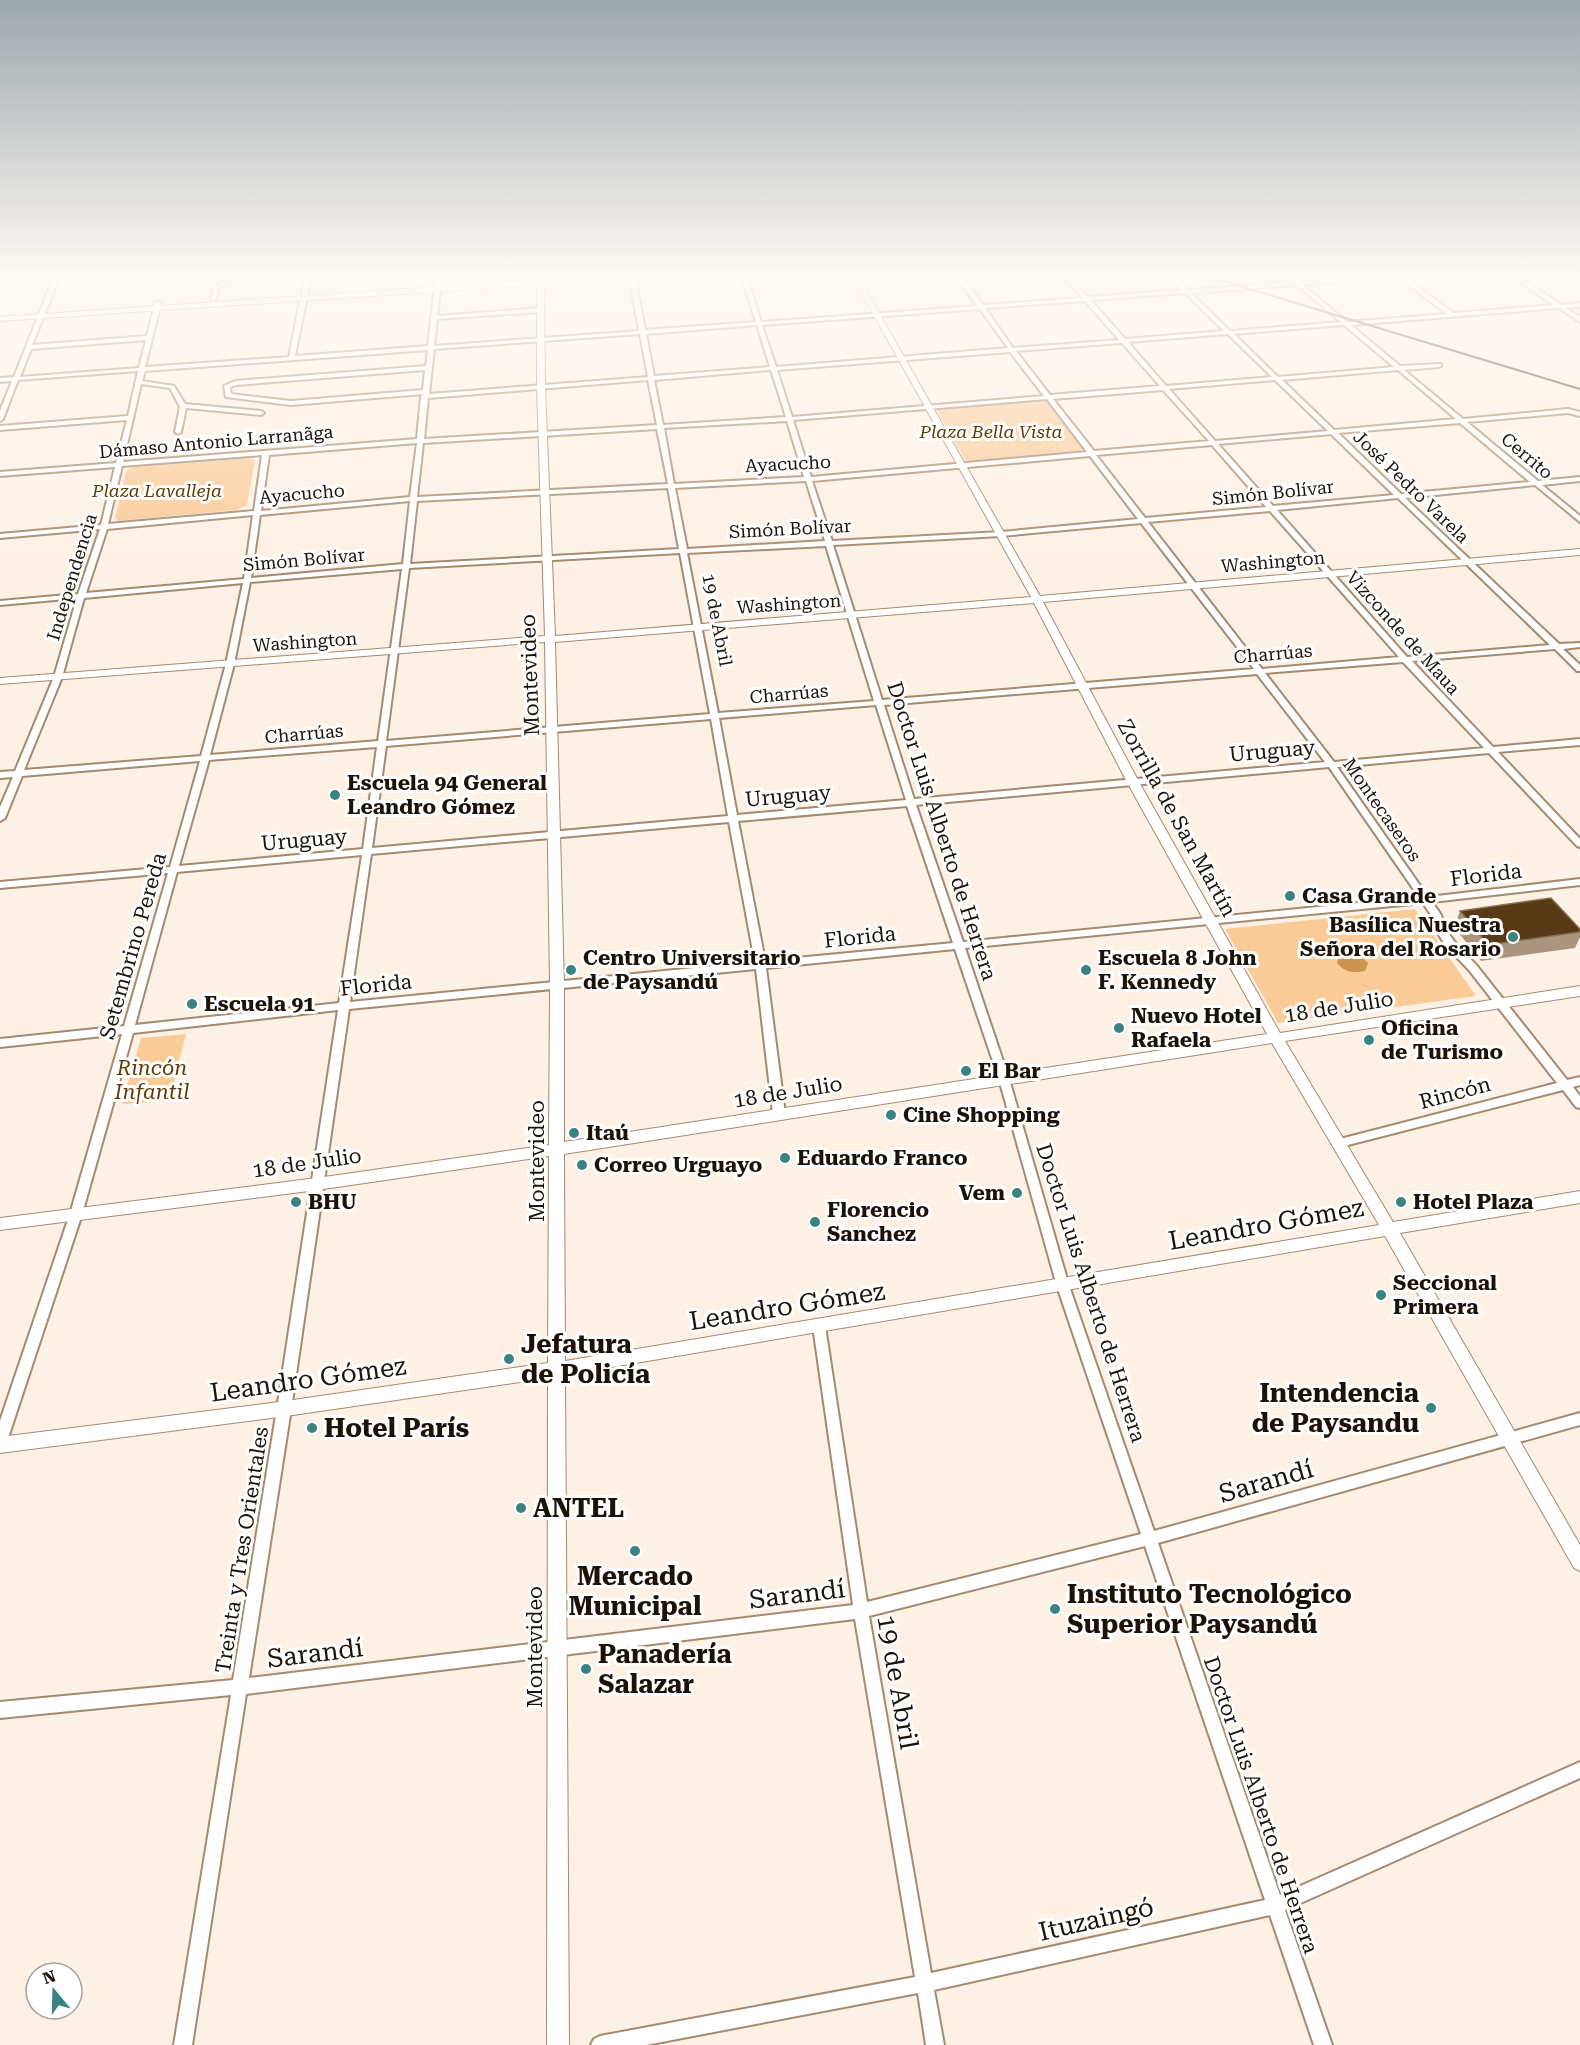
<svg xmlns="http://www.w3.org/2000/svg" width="1580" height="2045" font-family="'Roboto Serif',serif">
<rect width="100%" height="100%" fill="#fdf1e6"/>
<path fill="#faca97" d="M1043 400 1048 401 1085 450 972 462 965 460 937 411 941 408Z
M250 458 255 460 247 505 237 510 117 521 115 518 126 471 134 467Z
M1415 909 1476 996 1278 1023 1225 929Z
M186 1034 169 1101 122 1104 141 1038Z"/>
<path fill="#cd9352" d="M1351 953 1363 958 1368 963 1365 971C1354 973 1345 973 1337 963L1339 955Z"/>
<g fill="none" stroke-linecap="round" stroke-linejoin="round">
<defs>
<path id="minor" d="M54 276H60L32 345 147 336 155 303 158 301 161 303 145 367 289 357 305 276H311L295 356 428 346 436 276H442L437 316 541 308 544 310 541 312 437 319 434 346 639 331 629 276H635L645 330 756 322 741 276H747L761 322 977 306 956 276H962L983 305 1082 298 1063 276H1069L1088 297 1182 290 1167 276H1173L1188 290 1293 282 1286 276H1292L1299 282 1375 276H1403L1454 313 1554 305 1511 276H1518L1561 305 1580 303V307L1565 308 1580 317V322L1559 308 1351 325 1400 366 1441 364V366L1439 367 1404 370 1463 419 1568 409 1580 412V416L1568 413 1467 422 1538 481 1580 477V481L1542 485 1580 516V522L1535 485 1405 498 1559 644 1580 643V647L1563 649 1580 665V671H1577L1555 649 1412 661 1493 747 1580 739V745L1498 752 1580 839V847L1577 846 1489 753 1337 767 1428 897 1580 879V885L1432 902 1441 915 1445 929 1454 941 1477 966 1567 1080 1580 1077V1085L1573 1087 1580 1096V1108L1576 1107 1563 1090 1340 1147 1336 1146 1334 1143 1336 1140 1340 1139 1557 1083 1469 970 1446 946 1435 929 1431 915 1423 903 965 948 1009 1079 1069 1286 1154 1531 1580 1413V1425L1158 1543 1280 1895 1580 1762V1778L1285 1910 1332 2045H1314L1270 1915 934 1990 944 2045H926L918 1993 646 2045H591L594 2039 600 2036 915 1977 855 1619 246 1694 192 2045H174L231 1695 0 1718V1702L233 1680 277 1409 338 1010 133 1033 82 1214 7 1441 5 1445 0 1447V1421L70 1214 122 1034 0 1047V1039L124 1026 168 873 0 888V882L170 867 200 761 22 776 5 818 0 821V807L13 777 0 778V772L15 771 54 677 77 598 0 605V601L78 594 100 529 0 538V534L101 525 115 467 0 476V472L116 463 127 420 0 430V426L128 416 138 371 18 380 3 419 0 421V411L12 381 0 382V378L14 377ZM1398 277 1447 314 1347 322 1303 285ZM1297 285 1341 322 1230 331 1191 293ZM1185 293 1224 331 1125 339 1091 300ZM1085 301 1119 340 1013 348 985 308ZM980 309 1008 348 776 367 762 325ZM757 325 770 367 654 376 646 334ZM1344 325 1394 367 1278 377 1234 334ZM640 334 648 377 429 394 434 349ZM1228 334 1272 377 1166 386 1128 342ZM146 340 139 368 20 377 31 349ZM1122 343 1160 386 1050 395 1016 351ZM428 350 426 366 235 381 224 386 226 397 291 405 423 394 421 396 417 439 123 462 141 384 170 388 180 407 175 432 178 434 181 432 186 408 261 415 264 413 261 411 185 404 174 386 142 381 145 371ZM1010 352 1044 396 792 417 777 370ZM425 370 423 390 291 401 231 394 230 387 236 385ZM771 370 786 417 663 425 654 380ZM1398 370 1456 419 1334 430 1282 380ZM648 380 657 425 424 439 428 398ZM1275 380 1328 431 1215 441 1169 389ZM1163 390 1209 441 1094 451 1053 399ZM1047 399 1087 452 811 477 793 420ZM787 421 804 477 674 484 664 428ZM1460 423 1530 482 1401 494 1338 433ZM657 429 668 484 417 497 423 443ZM1331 434 1394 495 1273 506 1218 444ZM417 443 410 497 261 511 269 455ZM1212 445 1266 507 1145 518 1096 455ZM262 455 254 511 108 524 122 466ZM1090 456 1138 519 1001 532 832 541 812 481ZM806 481 825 541 687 549 675 488ZM668 488 679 549 410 564 417 501ZM1398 498 1550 645 1407 657 1277 510ZM410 501 403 564 251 578 260 515ZM1270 511 1399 657 1262 669 1148 522ZM253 515 244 579 86 593 107 529ZM1141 523 1254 669 882 700 833 545 1001 536ZM826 546 874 701 718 713 687 553ZM680 553 710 714 386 741 409 568ZM402 569 378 741 210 755 234 664 250 582ZM243 583 226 664 201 756 24 770 62 677 84 598ZM1403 662 1484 748 1334 762 1265 673ZM1257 674 1325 762 914 799 884 705ZM876 705 906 800 737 815 719 718ZM711 719 728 816 372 848 386 746ZM377 747 363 849 179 866 209 760ZM1329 767 1419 897 963 942 916 805ZM907 806 953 943 765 961 738 821ZM729 822 755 962 350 1002 371 854ZM362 855 339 1003 135 1025 177 872ZM955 949 999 1079 1057 1286 1141 1534 867 1602 825 1326 823 1322 819 1321 815 1322 813 1326 853 1605 249 1678 291 1409 349 1009 756 969 773 1114 775 1117H783L785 1114 766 968ZM1145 1546 1265 1900 931 1973 869 1616Z
M240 276H248L218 288 216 299 211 300 214 286Z"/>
<path id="tertiary" d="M537 276H543V280L636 276 544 284 545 387 555 636 1031 597 852 276H858L1040 596 1580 549V555L1043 602 1139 782 1280 1033 1580 986V996L1285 1041 1393 1222 1580 1191V1203L1400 1233 1580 1545V1571L1574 1568 1385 1236 565 1375 569 2045H547L548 1378 279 1417 0 1453V1437L279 1402 548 1363 549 1156 317 1190 0 1230V1218L317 1178 549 1145 550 986 545 642 0 684V678L545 636 537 387V285L0 321V317L537 280ZM1034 603 1127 782 1267 1034 564 1142V986L555 642ZM1272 1043 1379 1225 565 1361 564 1154Z"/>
</defs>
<use href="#minor" stroke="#a48a6f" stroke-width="4"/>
<use href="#tertiary" stroke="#a48a6f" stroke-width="2"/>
<use href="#minor" fill="#fff" fill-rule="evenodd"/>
<use href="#tertiary" fill="#fff" fill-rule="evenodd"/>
<path stroke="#43392e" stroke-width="2" d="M1207 276 1580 389"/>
</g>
<path fill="#aa967e" d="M1460 911 1580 929V937L1575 948 1481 961 1454 927Z"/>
<path fill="#583a17" stroke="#8a7155" stroke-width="1.5" d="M1551 898 1580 929V932L1488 945 1460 911Z"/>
<linearGradient id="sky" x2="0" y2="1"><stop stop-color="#9da7ac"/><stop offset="0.49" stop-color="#fef9f4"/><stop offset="1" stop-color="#fef9f4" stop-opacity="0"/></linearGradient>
<rect width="1580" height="562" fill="url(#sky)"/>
<g fill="#3a8381" stroke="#fff" stroke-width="2">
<circle cx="335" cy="795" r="6"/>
<circle cx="1290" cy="896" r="6"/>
<circle cx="1513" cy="937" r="6"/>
<circle cx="571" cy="970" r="6"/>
<circle cx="1086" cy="970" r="6"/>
<circle cx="192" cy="1004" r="6"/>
<circle cx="1119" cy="1028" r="6"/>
<circle cx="1369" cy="1040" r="6"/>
<circle cx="966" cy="1071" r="6"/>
<circle cx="891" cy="1115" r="6"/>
<circle cx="574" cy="1133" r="6"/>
<circle cx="785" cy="1158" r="6"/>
<circle cx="582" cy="1165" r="6"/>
<circle cx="1017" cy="1193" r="6"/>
<circle cx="296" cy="1202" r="6"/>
<circle cx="1401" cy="1202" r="6"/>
<circle cx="815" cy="1222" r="6"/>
<circle cx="1381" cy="1295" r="6"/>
<circle cx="509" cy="1359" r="6"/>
<circle cx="1431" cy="1408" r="6"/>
<circle cx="312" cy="1428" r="6"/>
<circle cx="521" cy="1508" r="6"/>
<circle cx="635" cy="1551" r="6"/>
<circle cx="1055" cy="1609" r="6"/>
<circle cx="586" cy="1669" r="6"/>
</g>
<g text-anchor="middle" stroke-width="6" stroke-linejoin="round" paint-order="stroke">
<g font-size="18" font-style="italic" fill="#603a02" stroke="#fff">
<text x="991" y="438">Plaza Bella Vista</text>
<text x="157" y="497">Plaza Lavalleja</text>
</g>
<g font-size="18" fill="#1c1208" stroke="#fff">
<text transform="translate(216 442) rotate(-5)" y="6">Dámaso Antonio Larranãga</text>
<text transform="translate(1527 456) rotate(40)" y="6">Cerrito</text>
<text transform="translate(788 464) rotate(-3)" y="6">Ayacucho</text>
<text transform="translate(1411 487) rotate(44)" y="6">José Pedro Varela</text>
<text transform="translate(1273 493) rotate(-6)" y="6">Simón Bolívar</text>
<text transform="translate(302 494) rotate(-5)" y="6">Ayacucho</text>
<text transform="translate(790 529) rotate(-3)" y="6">Simón Bolívar</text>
<text transform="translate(304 560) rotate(-5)" y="6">Simón Bolívar</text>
<text transform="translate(1273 562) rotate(-5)" y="6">Washington</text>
<text transform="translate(72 577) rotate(-73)" y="6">Independencia</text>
<text transform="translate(789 604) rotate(-4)" y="6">Washington</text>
<text transform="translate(717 620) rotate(79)" y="6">19 de Abril</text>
<text transform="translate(1403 633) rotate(48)" y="6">Vizconde de Maua</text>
<text transform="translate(305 642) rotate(-4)" y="6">Washington</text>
<text transform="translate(1273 654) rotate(-5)" y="6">Charrúas</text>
<text transform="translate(789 694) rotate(-5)" y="6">Charrúas</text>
<text transform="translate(304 734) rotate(-5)" y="6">Charrúas</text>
<text transform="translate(1382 810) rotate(55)" y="6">Montecaseros</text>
</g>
<g font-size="21" fill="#1c1208" stroke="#fff">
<text transform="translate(530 675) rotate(-92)" y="7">Montevideo</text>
<text transform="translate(1272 751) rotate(-5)" y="7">Uruguay</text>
<text transform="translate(788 796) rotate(-5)" y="7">Uruguay</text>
<text transform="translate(1177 818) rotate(61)" y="7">Zorrilla de San Martín</text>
<text transform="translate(942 831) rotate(72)" y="7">Doctor Luis Alberto de Herrera</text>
<text transform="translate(304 840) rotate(-5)" y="7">Uruguay</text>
<text transform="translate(1486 875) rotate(-7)" y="7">Florida</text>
<text transform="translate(860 937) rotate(-6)" y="7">Florida</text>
<text transform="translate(133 946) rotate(-74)" y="7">Setembrino Pereda</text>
<text transform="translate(376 985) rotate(-6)" y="7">Florida</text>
<text transform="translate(1339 1007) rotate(-9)" y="7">18 de Julio</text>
<text transform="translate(788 1092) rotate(-9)" y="7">18 de Julio</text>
<text transform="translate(1455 1093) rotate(-15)" y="7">Rincón</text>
<text transform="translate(537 1161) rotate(-90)" y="7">Montevideo</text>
<text transform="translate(307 1163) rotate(-8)" y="7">18 de Julio</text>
<text transform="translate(1091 1293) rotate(72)" y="7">Doctor Luis Alberto de Herrera</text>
<text transform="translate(242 1550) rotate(-81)" y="7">Treinta y Tres Orientales</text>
<text transform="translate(535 1647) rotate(-90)" y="7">Montevideo</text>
<text transform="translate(1261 1805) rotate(71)" y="7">Doctor Luis Alberto de Herrera</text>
</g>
<g font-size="21" font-weight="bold" fill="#1c1208" stroke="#fff" text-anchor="start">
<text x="347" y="790">Escuela 94 General<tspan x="347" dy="24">Leandro Gómez</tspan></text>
<text x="1302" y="903">Casa Grande</text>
<text x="1501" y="932" text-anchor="end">Basílica Nuestra<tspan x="1501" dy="24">Señora del Rosario</tspan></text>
<text x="583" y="965">Centro Universitario<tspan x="583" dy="24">de Paysandú</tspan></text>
<text x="1098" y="965">Escuela 8 John<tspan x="1098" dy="24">F. Kennedy</tspan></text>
<text x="204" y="1011">Escuela 91</text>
<text x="1131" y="1023">Nuevo Hotel<tspan x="1131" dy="24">Rafaela</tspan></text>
<text x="1381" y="1035">Oficina<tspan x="1381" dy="24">de Turismo</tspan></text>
<text x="978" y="1078">El Bar</text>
<text x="903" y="1122">Cine Shopping</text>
<text x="586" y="1140">Itaú</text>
<text x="797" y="1165">Eduardo Franco</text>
<text x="594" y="1172">Correo Urguayo</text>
<text x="1005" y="1200" text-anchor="end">Vem</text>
<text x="308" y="1209">BHU</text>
<text x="1413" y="1209">Hotel Plaza</text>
<text x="827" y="1217">Florencio<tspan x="827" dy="24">Sanchez</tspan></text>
<text x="1393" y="1290">Seccional<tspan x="1393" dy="24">Primera</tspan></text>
</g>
<g font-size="21" font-style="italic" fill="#603a02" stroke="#fff">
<text x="152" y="1075">Rincón<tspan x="152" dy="24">Infantil</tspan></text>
</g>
<g font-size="26" fill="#1c1208" stroke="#fff">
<text transform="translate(1266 1224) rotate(-10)" y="9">Leandro Gómez</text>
<text transform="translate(787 1306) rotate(-9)" y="9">Leandro Gómez</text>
<text transform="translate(308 1379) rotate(-8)" y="9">Leandro Gómez</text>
<text transform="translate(1266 1481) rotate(-16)" y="9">Sarandí</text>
<text transform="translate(797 1594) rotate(-7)" y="9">Sarandí</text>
<text transform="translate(315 1653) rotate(-7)" y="9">Sarandí</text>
<text transform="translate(898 1682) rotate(80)" y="9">19 de Abril</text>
<text transform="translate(1096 1919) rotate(-13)" y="9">Ituzaingó</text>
</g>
<g font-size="26" font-weight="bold" fill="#1c1208" stroke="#fff" text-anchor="start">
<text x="521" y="1353">Jefatura<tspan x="521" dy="30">de Policía</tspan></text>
<text x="1419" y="1402" text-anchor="end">Intendencia<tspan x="1419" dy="30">de Paysandu</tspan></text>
<text x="324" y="1437">Hotel París</text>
<text x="533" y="1517">ANTEL</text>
<text x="635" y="1585" text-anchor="middle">Mercado<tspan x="635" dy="30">Municipal</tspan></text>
<text x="1067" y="1603">Instituto Tecnológico<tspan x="1067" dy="30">Superior Paysandú</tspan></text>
<text x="598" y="1663">Panadería<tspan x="598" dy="30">Salazar</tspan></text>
</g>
</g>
<g transform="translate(54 1991) rotate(341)"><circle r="28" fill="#ffffff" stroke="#a4a09c" stroke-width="1.5"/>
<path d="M0-4.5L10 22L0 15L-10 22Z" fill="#3a8381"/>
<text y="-9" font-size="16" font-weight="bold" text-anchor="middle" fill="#1c1208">N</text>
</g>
</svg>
